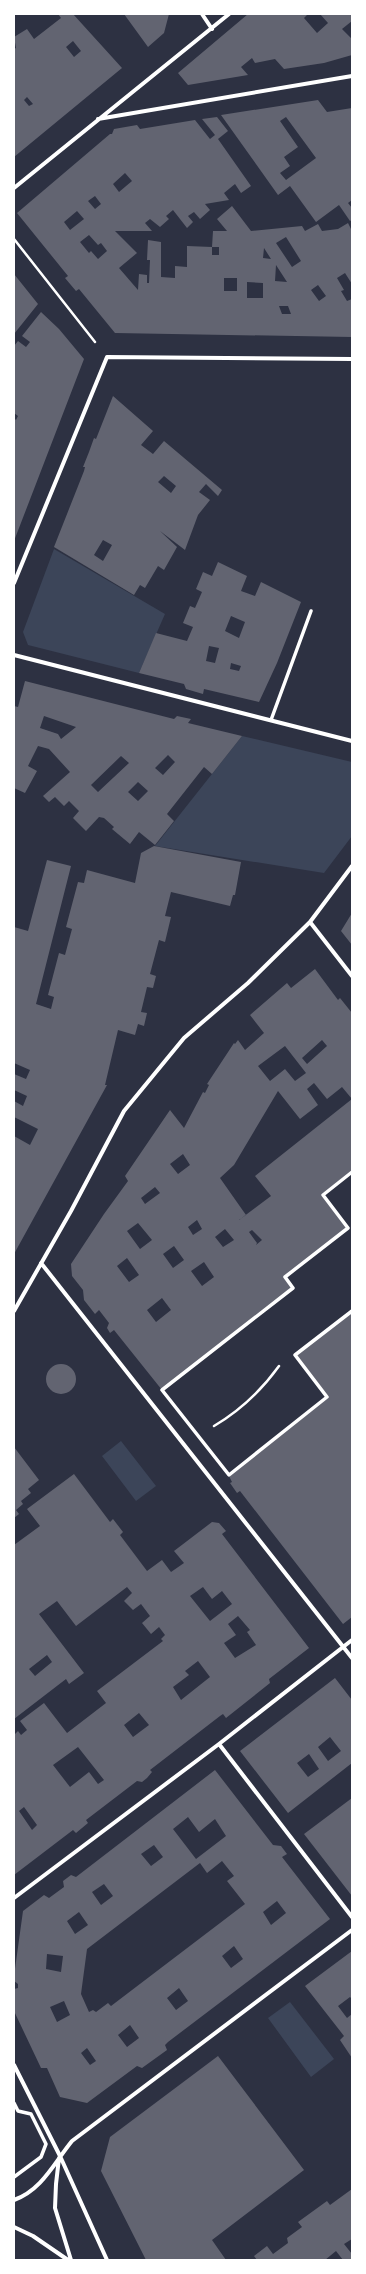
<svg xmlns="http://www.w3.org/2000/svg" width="366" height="2274" font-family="'Roboto Condensed',sans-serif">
<rect width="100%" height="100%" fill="#2d3142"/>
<path fill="#3c4559" d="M54 549 165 614 139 673 28 645 23 632Z
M242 736 352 762V836L324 873 155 846Z
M121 1441 156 1486 136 1501 102 1456Z
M290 2002 334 2059 311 2077 268 2018Z"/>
<path fill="#626471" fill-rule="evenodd" d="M58 14H73L122 68 14 157V49L16 48 14 37 27 29 34 39 61 18ZM73 41 81 51 74 57 66 47ZM27 97 33 104 29 106 24 100Z
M124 14H169L164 33 148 47Z
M248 14H308L304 18 317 33 328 23 320 14H352V21L342 29 352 39V55L324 63 284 69 275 59 255 63 252 58 241 67 248 75 188 85 178 73Z
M318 100 327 112 352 108V200L348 203 352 208V220L350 221 339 205 316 222 290 186 278 195 221 115ZM286 117 316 158 286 180 280 173 290 166 284 157 298 147 280 121Z
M217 117 228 131 218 139 251 186 241 193 235 184 224 193 229 200 205 204 210 210 200 219 194 212 188 216 193 222 187 228 173 210 166 216 169 219 160 227 150 219 145 223 152 231H115L137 253 119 268 138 290 139 274 147 275V283H149L150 260H147L148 240 161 242V277L175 278V266L187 267V246L212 247V255H219V247H212L213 231H227L217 219 232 206 251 231 302 226 305 231 318 224 322 231 338 229 348 223 352 231V284L345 273 337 278 344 290 341 291 347 301 352 299V337L115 333 79 289 76 291 65 278 68 276 17 213 110 134H112L114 129 137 125 140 129 195 120 210 139 215 135 202 119ZM125 173 132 181 119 192 113 184ZM95 196 101 204 95 209 88 201ZM77 211 84 219 70 230 64 222ZM89 235 98 245 101 243 107 251 98 259 91 251 89 253 80 242ZM286 237 301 261 292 267 276 243ZM264 248 271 259 263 258ZM276 265 287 282 275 281ZM224 278H237V291H224ZM247 282 263 283V298H247ZM318 285 326 296 319 301 311 290ZM279 306H288L291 314H282Z
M14 274 38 304 14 334Z
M41 312 59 329 84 359 14 541V418L16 420 18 416 14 413V346L18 341 26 347 30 342 22 336Z
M113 396 153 431 141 445 153 454 164 441 222 490 218 496 206 484 199 492 210 500 198 515 185 550 160 531 177 547 164 570 158 566 145 588 140 585 134 595 54 547 84 471 85 467H83L89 452 94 438 96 439 98 434ZM164 476 176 486 171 493 158 482ZM103 540 112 545 103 561 94 555Z
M218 562 247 576 241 591 255 596 261 582 301 602 277 663 259 702 204 689 203 694 186 689 184 684 139 673 156 633 187 641 193 627 183 623 190 606 195 608 202 592 196 589 203 572 212 576ZM231 616 245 622 239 638 225 631ZM209 646 219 648 215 663 206 661ZM231 663 241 666 239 671 230 669Z
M25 681 174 719 177 716 191 719 188 723 242 736 212 774 204 767 167 814 174 821 155 845 139 832 130 844 112 829 114 827 104 818 99 817 86 831 73 818 79 811 69 801 64 806 55 797 49 802 43 796 70 772 49 749 38 746 28 766 37 771 25 793 14 788V706L18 707ZM44 716 76 727 61 739 58 734 40 728ZM168 755 175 762 163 775 155 768ZM121 756 129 763 98 792 91 785ZM138 782 148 791 138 801 128 792Z
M154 846 241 862 235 895H233L230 906 171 892 165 916 171 917 165 942 159 940 150 974 156 976 153 988 147 987 141 1012 147 1013 144 1026 138 1024 135 1035 118 1030 105 1085H107L14 1254V1136L30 1145 38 1129 14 1117V1101L23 1106 27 1096 14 1090V1074L26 1079 30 1070 14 1063V927L28 931 47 860 71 866 36 1004 51 1009 54 997 48 995 59 953 65 955 72 929 66 927 78 882 84 883 87 870 135 883 141 853Z
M352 913V945L341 931Z
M315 969 338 1000 340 998 352 1013V1170L321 1195 347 1228 284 1278 292 1288 162 1390 114 1330 110 1333 107 1328 109 1323 99 1310 95 1314 84 1300 83 1290 72 1276 71 1264 104 1214 128 1181 125 1176 170 1110 184 1128 203 1092 205 1093 209 1085 207 1084 234 1043 235 1044 238 1040 245 1050 264 1033 250 1015 287 983 291 988ZM322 1040 327 1046 307 1064 302 1058ZM285 1046 306 1073 295 1081 285 1069 270 1081 258 1066ZM314 1083 327 1099 342 1087 352 1099 255 1176 271 1196 239 1220 246 1215 220 1178 234 1165 278 1091 300 1119 318 1105 307 1089ZM183 1154 190 1165 178 1174 170 1164ZM155 1187 160 1193 145 1204 141 1198ZM197 1220 202 1229 193 1235 188 1227ZM138 1223 152 1240 140 1249 127 1231ZM225 1229 234 1240 223 1247 215 1237ZM252 1230 262 1240 256 1245 257 1243 249 1232ZM174 1246 184 1260 173 1268 163 1254ZM127 1258 139 1275 129 1282 117 1266ZM204 1262 214 1277 202 1286 191 1271ZM162 1298 171 1310 156 1322 147 1310Z
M352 1312V1617L343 1624 240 1491 237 1493 230 1483 232 1482 229 1476 328 1398 295 1355Z
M46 1379a15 15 0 1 1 30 0a15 15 0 1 1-30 0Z
M14 1447 39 1480 28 1489 31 1493 21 1501 23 1504 16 1510 19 1514 14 1518Z
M74 1474 110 1522 113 1519 123 1532 120 1535 147 1571 162 1560 171 1572 184 1563 174 1551 212 1522 219 1523 226 1531 222 1534 309 1648 269 1679 270 1683 226 1718 223 1714 220 1716 150 1770 152 1772 147 1778 142 1782 137 1781 86 1820 88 1823 76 1833 73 1830 14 1875V1735L18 1731 21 1735 27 1730 20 1721 44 1703 67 1733 106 1703 97 1691 163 1641 161 1639 165 1635 159 1627 151 1634 142 1623 150 1616 141 1604 133 1610 124 1601 132 1593 127 1587 76 1626 57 1601 39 1614 84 1673 69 1684 66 1679 14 1719V1545L40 1526 27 1509ZM203 1587 212 1599 222 1591 232 1604 210 1621 190 1596ZM238 1616 250 1630 247 1632 256 1645 235 1658 224 1643 236 1635 228 1624ZM47 1655 52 1662 35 1676 29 1669ZM198 1661 210 1677 181 1700 173 1687 189 1675 185 1671ZM139 1713 149 1725 133 1737 124 1725ZM78 1747 104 1780 98 1784 89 1772 70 1787 53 1765ZM24 1807 37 1825 32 1830 19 1811Z
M335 1678 352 1700V1763L288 1813 240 1751ZM330 1737 341 1751 328 1761 318 1747ZM309 1754 319 1769 308 1777 297 1763Z
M215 1770 273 1845 281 1846 287 1854 282 1857 330 1919 168 2042 165 2045 167 2050 142 2068 137 2066 87 2103 60 2097 47 2068H41L14 2011V1989L18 1988V1984L14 1981V1976L23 1911 44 1895 49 1898 64 1887 63 1881 71 1875 76 1877ZM188 1817 199 1832 215 1819 226 1836 196 1859 173 1829ZM154 1845 163 1857 151 1866 141 1854ZM222 1861 234 1876 227 1881 245 1904 111 2006 108 2003 96 2012 93 2010 89 2012 81 1994 87 1949 200 1863 207 1873ZM104 1884 113 1896 101 1905 92 1892ZM277 1901 286 1913 271 1925 263 1912ZM79 1912 88 1925 75 1934 67 1921ZM234 1946 243 1959 231 1968 222 1956ZM47 1954 63 1956 61 1972 46 1969ZM179 1988 188 2001 176 2010 167 1998ZM64 2001 70 2015 57 2022 50 2007ZM130 2025 139 2038 127 2047 118 2035ZM87 2048 96 2061 90 2065 81 2053Z
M352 1798V1896L304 1834Z
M352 1951V1999L350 1997 338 2006 347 2018 352 2014V2058L340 2040 344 2036 305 1986Z
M218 2056 304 2170 212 2240 226 2260H146L101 2171 110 2137Z
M352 2189V2239L344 2244 352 2254V2260H343L336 2251 325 2260H257L254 2256 267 2246 273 2254 288 2243 287 2238 302 2227 298 2222 327 2201 330 2205Z"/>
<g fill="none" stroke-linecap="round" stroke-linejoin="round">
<path stroke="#fff" stroke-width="2.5" d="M14 239 95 342
M214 1426C241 1410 261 1391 279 1366"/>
<path stroke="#fff" stroke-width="3.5" d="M271 720 311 611
M352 1172 323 1195 348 1228 285 1277 293 1288 162 1390 229 1475 327 1397 295 1355 352 1311
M14 2103 18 2111 31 2114 46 2144 41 2157 14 2177"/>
<path stroke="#fff" stroke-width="4" d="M202 14 212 29
M98 119 352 76
M14 188 229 14
M14 583 107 357 352 359
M14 655 352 741
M310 922 352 976
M41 1263 352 1658
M14 1311 71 1211 124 1111 184 1038 248 983 310 922 352 866
M219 1744 352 1917
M14 1898 219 1744 352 1640
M14 2065 60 2156 107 2260
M59 2158 56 2184 55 2208 71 2260
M14 2200C42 2190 54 2163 72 2141L352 1930
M14 2227 33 2236 68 2260"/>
</g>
<rect width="366" height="2274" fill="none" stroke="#ffffff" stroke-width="30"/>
</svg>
